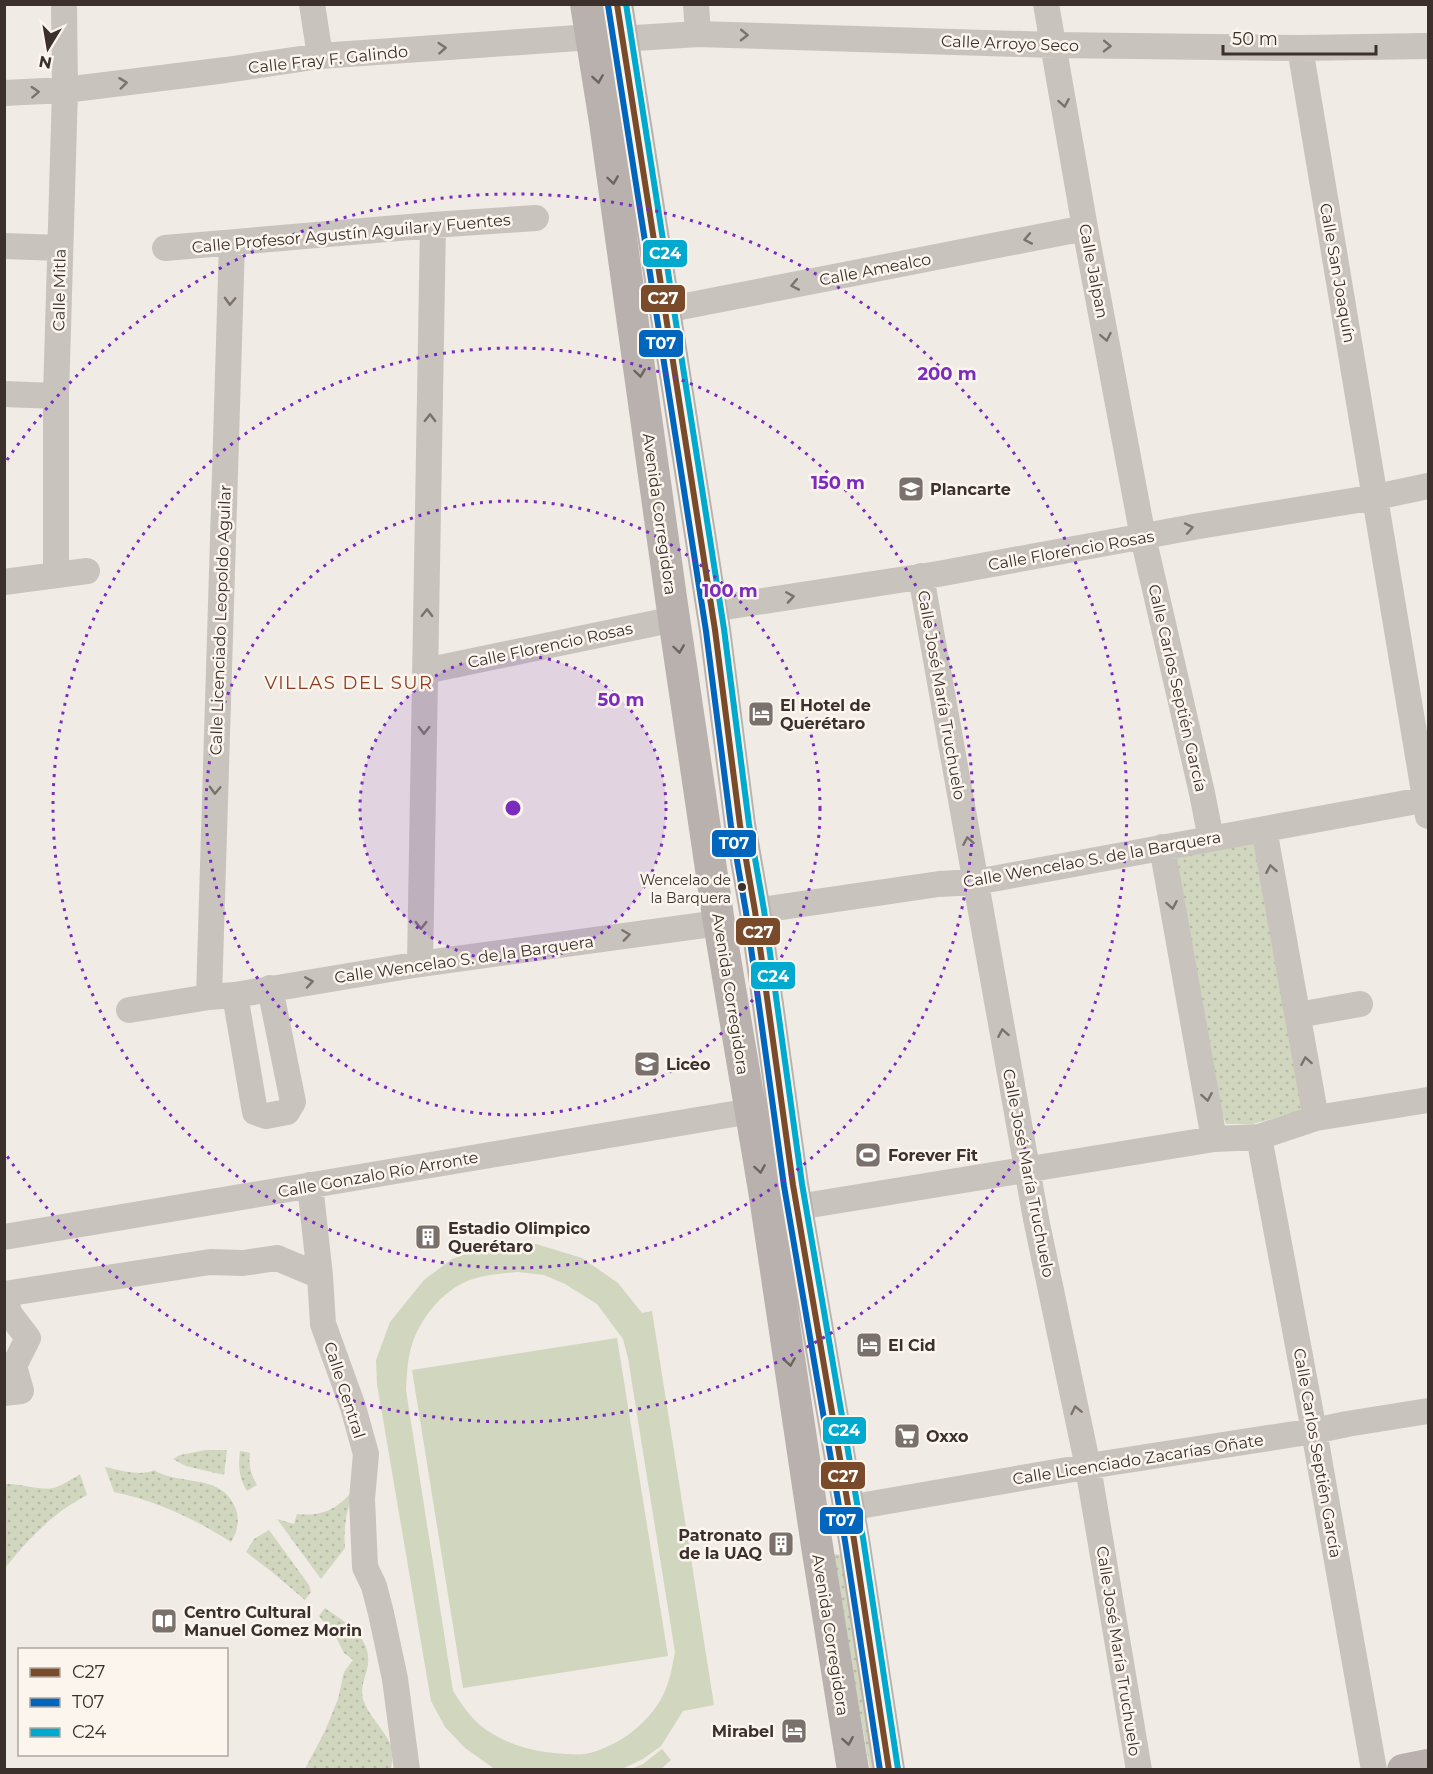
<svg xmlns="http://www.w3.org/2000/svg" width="1433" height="1774" font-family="Montserrat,sans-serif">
<defs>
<pattern id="green-dots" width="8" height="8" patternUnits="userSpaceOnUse" patternTransform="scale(1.5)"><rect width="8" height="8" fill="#d1d6bf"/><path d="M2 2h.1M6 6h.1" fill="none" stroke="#b4b8a4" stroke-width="1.8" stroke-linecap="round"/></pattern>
</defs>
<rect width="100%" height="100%" fill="#f0ebe5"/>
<path fill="url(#green-dots)" d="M1257 838 1310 1108 1253 1124H1226L1220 1109 1174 855Z
M206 1450H227L224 1475 186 1466 173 1459 180 1455Z
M240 1451 250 1453C248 1464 251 1475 257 1485L247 1491C239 1478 238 1466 240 1451Z
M105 1467C120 1470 140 1477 154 1470 179 1486 221 1473 235 1507 240 1519 238 1531 231 1542 195 1519 157 1501 114 1492Z
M80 1474 87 1495C54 1512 28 1539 5 1568V1484C20 1483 41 1491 54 1488 63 1485 72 1479 80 1474Z
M356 1487C347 1507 343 1526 345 1548L321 1579 277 1519 294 1524 297 1514C324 1517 339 1508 356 1487Z
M269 1530 309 1585 311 1592 305 1600 272 1572 246 1552 254 1539Z
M832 1554 845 1555 880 1769H870Z
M325 1608C337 1617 356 1627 363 1641 377 1667 358 1678 363 1699 368 1716 386 1731 391 1746 393 1753 392 1763 391 1769H305L325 1731 338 1699 344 1672 353 1660 344 1653 337 1639 319 1616Z"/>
<path fill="#d1d6bf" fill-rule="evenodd" d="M505 1243 536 1244 582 1258 618 1283 642 1313 652 1311 714 1705 683 1711 661 1746 643 1759 622 1769 496 1770 465 1748 445 1727 431 1701 377 1384 376 1360 390 1322 424 1280 452 1259 486 1247ZM518 1272 544 1275 565 1284 597 1304 623 1339 628 1358 675 1652C672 1666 670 1682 663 1695 649 1724 616 1748 585 1754 579 1755 573 1754 567 1754 537 1753 509 1746 485 1729 471 1719 462 1705 453 1691L406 1390C407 1377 407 1364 410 1352 416 1325 437 1296 463 1283 479 1275 500 1274 518 1272Z
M617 1338 668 1656 463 1688 412 1370Z
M662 1749 671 1760 661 1769H631L643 1764Z"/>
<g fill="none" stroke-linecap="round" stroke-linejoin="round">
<path stroke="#c9c3be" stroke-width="26" d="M312 4 320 56
M696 4 698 34
M1046 4 1085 228 1143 537 1202 793 1211 839
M1300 48 1428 816
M4 93 65 90 226 70 320 56 592 37 636 38 698 34 1054 45 1300 48 1428 46
M4 246 60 248
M165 248 433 225 536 218
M665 310 1085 228
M4 394 56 396
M56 575V396L65 90 64 4
M921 576 1036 1219 1088 1467 1139 1770
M4 582 87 571
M712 609 938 574 1199 526 1376 497 1428 486
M425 671 675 619
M1264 829 1316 1118
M1162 847 1214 1139
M755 911 939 884 976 882 1428 799
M420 964 433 225
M235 995 255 1112 266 1116 287 1112 293 1102 270 988
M209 997 232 243
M129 1010 209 997 235 995 420 964 719 923
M1298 1015 1360 1004
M1259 1137 1314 1431 1374 1770
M310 1185 320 1276 323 1324 353 1407 366 1454 362 1499 365 1567 374 1586 381 1613 395 1679 407 1770
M798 1207 1214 1139 1259 1137 1316 1118 1428 1100
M4 1237 751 1111
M4 1294 210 1262 243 1263 277 1258 320 1276
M4 1393 21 1391 14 1366 28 1338 9 1313 5 1294
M848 1508 1108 1463 1314 1431 1347 1424 1428 1411"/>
<path stroke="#b8b1ad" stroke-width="32" d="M586 4 605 122 672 605 719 923 764 1190 817 1546 853 1770
M617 4 715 630 740 825 755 911 793 1185 854 1540 889 1770
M1403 1770 1428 1765"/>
<defs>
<path id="bus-1" d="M617 4 715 630 740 825 755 911 793 1185 854 1540 889 1770"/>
<path id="bus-2" d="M608 5 706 631 731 826 746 912 784 1186 845 1541 880 1770"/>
<path id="bus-3" d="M626 4 724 629 749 824 764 910 802 1184 863 1538 898 1769"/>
</defs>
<use href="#bus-1" stroke="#fbf5ee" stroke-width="10"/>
<use href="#bus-2" stroke="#fbf5ee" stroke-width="10"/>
<use href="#bus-3" stroke="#fbf5ee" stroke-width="10"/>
<use href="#bus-1" stroke="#7a4b2a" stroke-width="6"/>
<use href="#bus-2" stroke="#0065bd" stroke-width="6"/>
<use href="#bus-3" stroke="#00a9ce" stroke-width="6"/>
</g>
<defs><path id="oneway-chevron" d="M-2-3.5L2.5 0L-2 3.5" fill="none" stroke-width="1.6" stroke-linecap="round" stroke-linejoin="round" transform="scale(1.5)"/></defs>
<g stroke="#7b726d">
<use href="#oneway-chevron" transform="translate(744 35) rotate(1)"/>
<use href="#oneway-chevron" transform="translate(1107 46) rotate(1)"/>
<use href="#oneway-chevron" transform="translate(442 48) rotate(-4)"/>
<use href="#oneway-chevron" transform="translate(123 83) rotate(-7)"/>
<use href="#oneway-chevron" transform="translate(35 92) rotate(-3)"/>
<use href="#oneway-chevron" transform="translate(1064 103) rotate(80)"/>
<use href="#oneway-chevron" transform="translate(1028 239) rotate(169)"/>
<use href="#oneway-chevron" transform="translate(795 285) rotate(169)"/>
<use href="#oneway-chevron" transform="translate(230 301) rotate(92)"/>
<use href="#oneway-chevron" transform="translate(1106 337) rotate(79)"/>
<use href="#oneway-chevron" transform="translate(430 418) rotate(-89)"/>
<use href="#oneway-chevron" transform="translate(1189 528) rotate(-11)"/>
<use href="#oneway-chevron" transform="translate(790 597) rotate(-9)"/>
<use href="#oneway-chevron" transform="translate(427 613) rotate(-89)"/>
<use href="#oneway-chevron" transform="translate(424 730) rotate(91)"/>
<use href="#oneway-chevron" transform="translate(215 790) rotate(92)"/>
<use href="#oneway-chevron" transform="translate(968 841) rotate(-100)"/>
<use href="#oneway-chevron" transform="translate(1271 869) rotate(-100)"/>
<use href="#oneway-chevron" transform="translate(1172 905) rotate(80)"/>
<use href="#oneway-chevron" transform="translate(421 925) rotate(91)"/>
<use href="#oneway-chevron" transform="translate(626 935) rotate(-8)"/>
<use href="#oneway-chevron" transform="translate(309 982) rotate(-9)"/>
<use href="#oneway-chevron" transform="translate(1003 1033) rotate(-100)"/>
<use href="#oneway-chevron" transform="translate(1306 1061) rotate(-100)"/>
<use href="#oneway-chevron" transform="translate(1207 1097) rotate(80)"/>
<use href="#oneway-chevron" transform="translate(1076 1410) rotate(-102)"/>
</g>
<g stroke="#6d645f">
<use href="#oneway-chevron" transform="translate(598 79) rotate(81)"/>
<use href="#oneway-chevron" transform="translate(613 180) rotate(82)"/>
<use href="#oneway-chevron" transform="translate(640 373) rotate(82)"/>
<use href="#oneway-chevron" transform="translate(679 649) rotate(82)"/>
<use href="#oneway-chevron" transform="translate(760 1169) rotate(81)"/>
<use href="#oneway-chevron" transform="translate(790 1362) rotate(81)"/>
<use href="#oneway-chevron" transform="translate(848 1741) rotate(80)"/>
</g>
<circle cx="513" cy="808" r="153" fill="#7b2cbf" fill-opacity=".12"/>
<g fill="none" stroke="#7b2cbf" stroke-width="3" stroke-dasharray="3 6">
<circle cx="513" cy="808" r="153"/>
<circle cx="513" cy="808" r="307"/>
<circle cx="513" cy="808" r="460"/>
<path d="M7 460A614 614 0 1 1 7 1156"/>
</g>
<defs>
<symbol id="school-square" viewBox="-11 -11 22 22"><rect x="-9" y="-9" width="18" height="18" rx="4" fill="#7a716c" stroke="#fbf5ee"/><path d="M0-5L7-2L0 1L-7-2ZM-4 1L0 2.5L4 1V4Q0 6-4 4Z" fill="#fff"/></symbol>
<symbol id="hotel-square" viewBox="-11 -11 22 22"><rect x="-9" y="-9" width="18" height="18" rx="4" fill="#7a716c" stroke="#fbf5ee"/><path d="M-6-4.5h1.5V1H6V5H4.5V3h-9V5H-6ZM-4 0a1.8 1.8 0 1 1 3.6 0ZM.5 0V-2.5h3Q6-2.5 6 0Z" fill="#fff"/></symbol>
<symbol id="stadium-square" viewBox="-11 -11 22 22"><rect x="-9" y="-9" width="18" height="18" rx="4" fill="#7a716c" stroke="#fbf5ee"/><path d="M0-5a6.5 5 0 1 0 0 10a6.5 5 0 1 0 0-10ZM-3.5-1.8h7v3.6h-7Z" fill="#fff"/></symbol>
<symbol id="building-square" viewBox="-11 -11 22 22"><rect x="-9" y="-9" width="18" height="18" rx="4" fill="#7a716c" stroke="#fbf5ee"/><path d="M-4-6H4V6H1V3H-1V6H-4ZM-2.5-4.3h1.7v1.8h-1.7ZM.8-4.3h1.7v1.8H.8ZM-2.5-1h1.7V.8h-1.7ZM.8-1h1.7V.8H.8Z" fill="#fff"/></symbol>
<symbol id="supermarket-square" viewBox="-11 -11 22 22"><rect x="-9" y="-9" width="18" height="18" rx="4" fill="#7a716c" stroke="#fbf5ee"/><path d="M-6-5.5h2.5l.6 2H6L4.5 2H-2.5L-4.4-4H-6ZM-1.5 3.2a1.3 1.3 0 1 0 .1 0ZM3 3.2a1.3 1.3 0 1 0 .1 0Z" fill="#fff"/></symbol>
<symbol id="library-square" viewBox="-11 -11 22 22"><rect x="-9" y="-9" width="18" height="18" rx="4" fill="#7a716c" stroke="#fbf5ee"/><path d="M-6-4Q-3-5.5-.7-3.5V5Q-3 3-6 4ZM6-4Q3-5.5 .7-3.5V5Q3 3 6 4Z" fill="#fff"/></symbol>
</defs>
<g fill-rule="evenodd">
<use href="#school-square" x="896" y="474" width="30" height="30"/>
<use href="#hotel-square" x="746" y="699" width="30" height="30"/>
<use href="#school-square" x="632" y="1049" width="30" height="30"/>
<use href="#stadium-square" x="853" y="1140" width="30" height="30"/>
<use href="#building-square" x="413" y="1222" width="30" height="30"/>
<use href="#hotel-square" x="854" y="1330" width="30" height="30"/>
<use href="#supermarket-square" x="892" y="1421" width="30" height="30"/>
<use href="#building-square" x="766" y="1529" width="30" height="30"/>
<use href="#library-square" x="149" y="1606" width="30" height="30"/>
<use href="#hotel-square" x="779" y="1716" width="30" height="30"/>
</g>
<circle fill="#3b302b" stroke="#fbf5ee" stroke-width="2" cx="742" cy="887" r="5"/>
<g text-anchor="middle" stroke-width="5" stroke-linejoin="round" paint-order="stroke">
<g font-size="14" fill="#3b302b" stroke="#fbf5ee" text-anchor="end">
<text x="731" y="885">Wencelao de<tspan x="731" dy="18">la Barquera</tspan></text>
</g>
<g font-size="16" fill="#3b302b" stroke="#fbf5ee">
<text transform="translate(1010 43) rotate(2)" y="6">Calle Arroyo Seco</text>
<text transform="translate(328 59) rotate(-6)" y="6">Calle Fray F. Galindo</text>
<text transform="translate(351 233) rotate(-5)" y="6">Calle Profesor Agustín Aguilar y Fuentes</text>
<text transform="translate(875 269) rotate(-11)" y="6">Calle Amealco</text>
<text transform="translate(1094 271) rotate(79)" y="6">Calle Jalpan</text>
<text transform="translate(1338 273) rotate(80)" y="6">Calle San Joaquín</text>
<text transform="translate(59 290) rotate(-89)" y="6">Calle Mitla</text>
<text transform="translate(660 514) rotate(82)" y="6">Avenida Corregidora</text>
<text transform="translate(1071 550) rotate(-10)" y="6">Calle Florencio Rosas</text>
<text transform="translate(220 620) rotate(-88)" y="6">Calle Licenciado Leopoldo Aguilar</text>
<text transform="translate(550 645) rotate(-12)" y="6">Calle Florencio Rosas</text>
<text transform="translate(1178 688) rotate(77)" y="6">Calle Carlos Septién García</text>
<text transform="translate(942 695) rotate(80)" y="6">Calle José María Truchuelo</text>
<text transform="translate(1092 859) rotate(-10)" y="6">Calle Wencelao S. de la Barquera</text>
<text transform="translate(464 959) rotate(-8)" y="6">Calle Wencelao S. de la Barquera</text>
<text transform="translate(731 994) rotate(81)" y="6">Avenida Corregidora</text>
<text transform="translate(1029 1173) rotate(79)" y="6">Calle José María Truchuelo</text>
<text transform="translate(378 1174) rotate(-10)" y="6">Calle Gonzalo Río Arronte</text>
<text transform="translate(345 1390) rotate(72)" y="6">Calle Central</text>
<text transform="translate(1318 1453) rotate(80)" y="6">Calle Carlos Septién García</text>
<text transform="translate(1138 1459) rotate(-9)" y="6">Calle Licenciado Zacarías Oñate</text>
<text transform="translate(831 1635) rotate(81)" y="6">Avenida Corregidora</text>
<text transform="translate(1119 1651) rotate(81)" y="6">Calle José María Truchuelo</text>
</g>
<g font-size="16" font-weight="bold" fill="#3b302b" stroke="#fbf5ee" text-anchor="start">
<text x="930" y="495">Plancarte</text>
<text x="780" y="711">El Hotel de<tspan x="780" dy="18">Querétaro</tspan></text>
<text x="666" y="1070">Liceo</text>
<text x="888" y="1161">Forever Fit</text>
<text x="448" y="1234">Estadio Olimpico<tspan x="448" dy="18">Querétaro</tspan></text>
<text x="888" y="1351">El Cid</text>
<text x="926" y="1442">Oxxo</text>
<text x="762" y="1541" text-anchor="end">Patronato<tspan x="762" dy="18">de la UAQ</tspan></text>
<text x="184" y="1618">Centro Cultural<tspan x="184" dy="18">Manuel Gomez Morin</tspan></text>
<text x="774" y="1737" text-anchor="end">Mirabel</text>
</g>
<g font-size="18" letter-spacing="1.5" fill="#8c3b22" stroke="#fbf5ee">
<text x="349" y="689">VILLAS DEL SUR</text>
</g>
</g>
<circle cx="513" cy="808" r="9" fill="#7b2cbf" stroke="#fbf5ee" stroke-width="3"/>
<g font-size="18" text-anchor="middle" font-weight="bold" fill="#7b2cbf" stroke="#fbf5ee" stroke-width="5" stroke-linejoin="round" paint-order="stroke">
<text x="947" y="380">200 m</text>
<text x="838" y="489">150 m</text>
<text x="730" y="597">100 m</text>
<text x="621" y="706">50 m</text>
</g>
<g stroke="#fbf5ee" stroke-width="2">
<rect x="642" y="239" width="46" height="29" rx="6" fill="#00a9ce"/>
<rect x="640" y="284" width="46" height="29" rx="6" fill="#7a4b2a"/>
<rect x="638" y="329" width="46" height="29" rx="6" fill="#0065bd"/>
<rect x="711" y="829" width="46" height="29" rx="6" fill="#0065bd"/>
<rect x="735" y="917" width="46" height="29" rx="6" fill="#7a4b2a"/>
<rect x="750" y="961" width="46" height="29" rx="6" fill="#00a9ce"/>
<rect x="822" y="1416" width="45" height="29" rx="6" fill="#00a9ce"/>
<rect x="820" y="1461" width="46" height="29" rx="6" fill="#7a4b2a"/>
<rect x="819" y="1506" width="45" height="29" rx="6" fill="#0065bd"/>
</g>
<g font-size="16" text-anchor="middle" font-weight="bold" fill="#fff">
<text x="665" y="259">C24</text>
<text x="663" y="304">C27</text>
<text x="661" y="349">T07</text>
<text x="734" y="849">T07</text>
<text x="758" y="938">C27</text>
<text x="773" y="982">C24</text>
<text x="844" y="1436">C24</text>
<text x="843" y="1482">C27</text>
<text x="841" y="1526">T07</text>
</g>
<rect width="1433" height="1774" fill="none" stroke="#3b302b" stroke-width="12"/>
<rect x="18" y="1648" width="210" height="108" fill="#fbf5ee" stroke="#aea6a0" stroke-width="1.5"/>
<rect x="30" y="1668" width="30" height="9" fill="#7a4b2a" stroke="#aea6a0" stroke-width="1.5"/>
<text x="72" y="1678" font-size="18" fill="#3b302b">C27</text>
<rect x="30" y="1698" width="30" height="9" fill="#0065bd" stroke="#aea6a0" stroke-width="1.5"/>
<text x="72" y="1708" font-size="18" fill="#3b302b">T07</text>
<rect x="30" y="1728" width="30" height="9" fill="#00a9ce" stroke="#aea6a0" stroke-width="1.5"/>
<text x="72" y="1738" font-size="18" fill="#3b302b">C24</text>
<g transform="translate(48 48) rotate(191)" stroke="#fbf5ee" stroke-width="4.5" paint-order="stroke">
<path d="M0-4.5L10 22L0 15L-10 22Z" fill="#3b302b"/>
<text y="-9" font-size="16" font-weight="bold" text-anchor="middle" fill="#3b302b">N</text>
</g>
<path d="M1223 45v9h153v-9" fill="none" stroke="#3b302b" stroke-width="3"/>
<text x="1232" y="45" font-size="18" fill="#3b302b" stroke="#fbf5ee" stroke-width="4.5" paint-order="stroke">50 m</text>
</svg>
